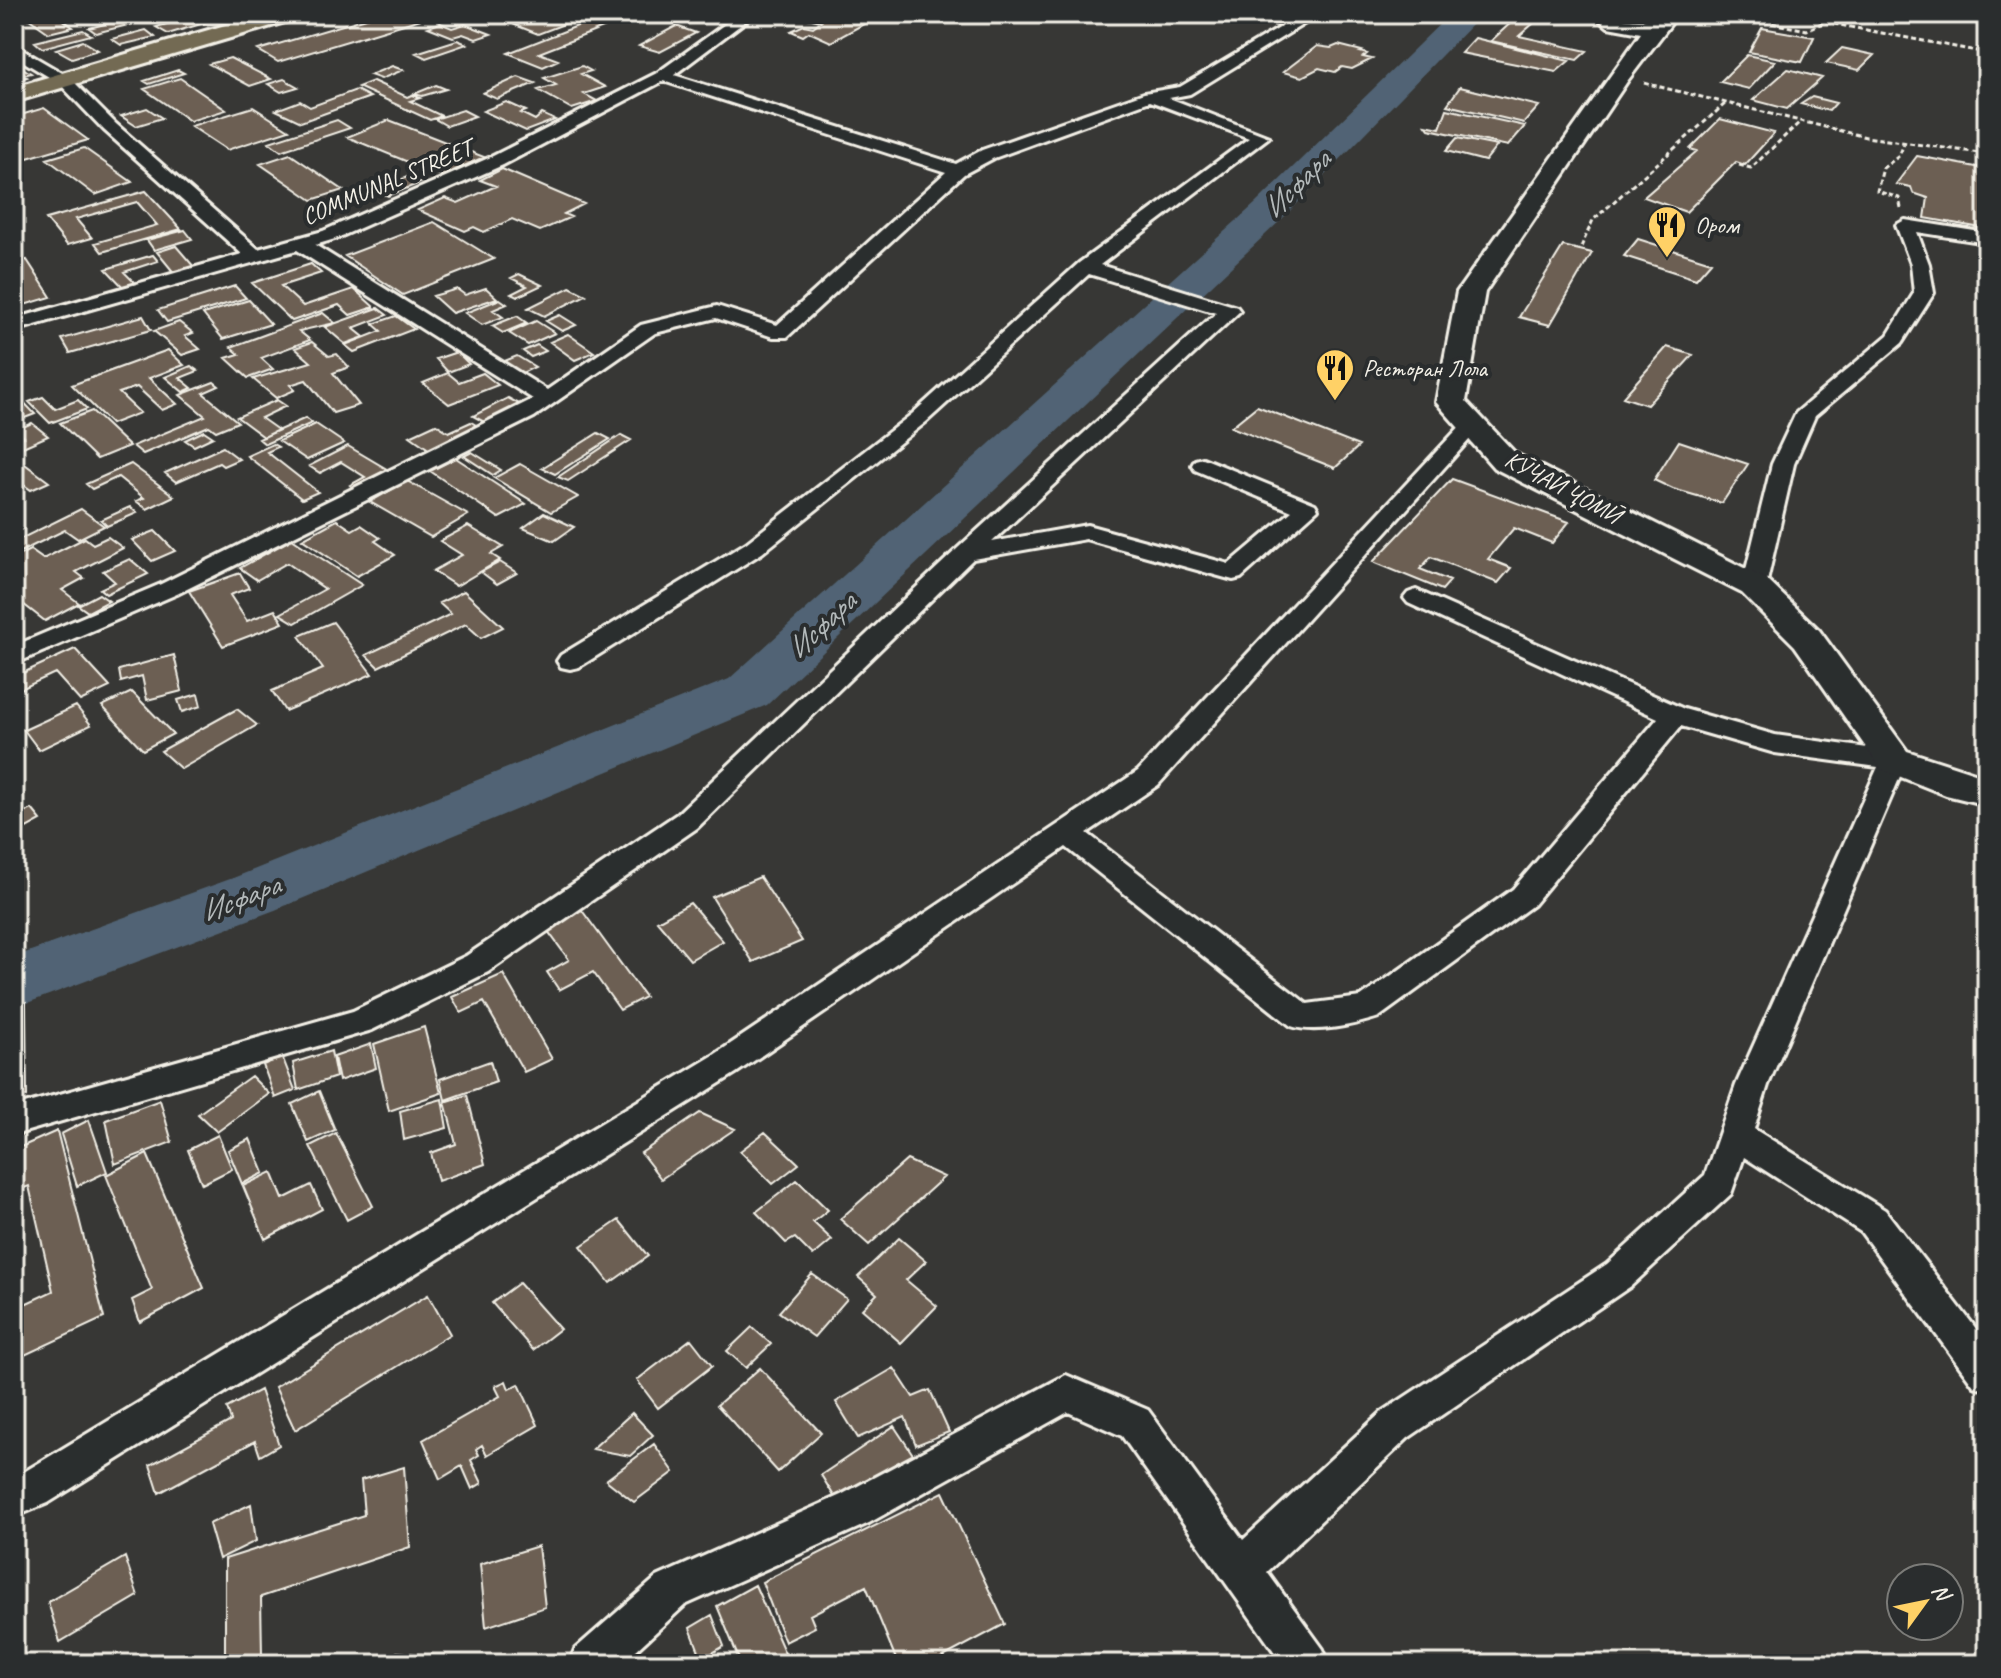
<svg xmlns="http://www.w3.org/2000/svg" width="2001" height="1678" font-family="Caveat,sans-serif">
<rect width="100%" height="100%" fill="#373735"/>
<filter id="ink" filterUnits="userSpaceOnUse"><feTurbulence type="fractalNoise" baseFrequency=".0125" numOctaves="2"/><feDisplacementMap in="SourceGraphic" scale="16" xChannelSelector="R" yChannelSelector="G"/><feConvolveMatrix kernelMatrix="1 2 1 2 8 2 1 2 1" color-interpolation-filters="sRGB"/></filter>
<g filter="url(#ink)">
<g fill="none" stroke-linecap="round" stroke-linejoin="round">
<path fill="#516474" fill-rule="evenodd" d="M1450 14H1482L1282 219 767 705 275 910 14 1008V957L233 878 729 679 1256 203Z"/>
</g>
<path fill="#6c5f53" stroke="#f4f1e8" stroke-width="2" d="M33 14H55L73 27 49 33 25 16Z
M380 14 434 15 278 62 258 50Z
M544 14H590L538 34 515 25Z
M608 14H639L539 53 558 60 543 67 508 53Z
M789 14 855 17 882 14 831 42 809 32 803 36 791 31 804 25 813 27 821 21Z
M1250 14H1286L1278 26 1244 21Z
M141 15 148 20 96 33 89 28Z
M199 15 211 21 168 34 156 27Z
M1516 18 1535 22 1519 36 1587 51 1577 60 1491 41Z
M440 23 452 28 465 24 491 34 476 39 463 34 453 37 428 27Z
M676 26 696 33 660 52 639 46Z
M1762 28 1814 37 1802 62 1749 52Z
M83 30 91 35 42 48 35 42Z
M146 30 155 37 121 45 112 39Z
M1475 38 1569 61 1556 72 1461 53Z
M457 40 467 44 426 58 416 53Z
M83 41 98 50 72 58 56 49Z
M1338 45 1362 51 1360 52 1367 54 1363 57 1372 59 1352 69 1342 67 1335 72 1319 68 1302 77 1283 72 1317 46 1331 48Z
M1842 48 1874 55 1859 70 1826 63Z
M1747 55 1775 61 1749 89 1720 82Z
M230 58 271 79 250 86 209 64Z
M14 63 31 73 23 75 27 77 14 81Z
M392 66 403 70 381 79 370 75Z
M582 66 591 71 581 74 605 87 584 94 597 101 572 109 538 90 556 85 544 78Z
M1788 69 1822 78 1787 109 1753 100Z
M178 70 184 73 149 84 144 81Z
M518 77 535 83 497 99 483 93Z
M180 78 226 110 190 121 144 89Z
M284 79 298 87 281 92 268 84Z
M373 81 407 97 413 95 420 98 410 101 442 116 430 120 358 87Z
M436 85 446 89 422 96 414 94Z
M1460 87 1539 106 1524 123 1447 105Z
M356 90 370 97 301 122 276 110 300 101 310 107Z
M1812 97 1836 103 1829 111 1801 104Z
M506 102 526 111 521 113 535 120 542 114 555 120 526 131 483 111Z
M253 107 289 130 227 150 191 126Z
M44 108 88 140 14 162V117Z
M147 108 162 118 136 126 121 116Z
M1447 109 1525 126 1508 146 1429 129 1426 125 1440 128Z
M463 110 475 116 447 126 435 119Z
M1720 119 1774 133 1745 165 1736 162 1686 212 1644 197 1697 151 1690 149Z
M337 120 350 128 281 151 269 142Z
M389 120 484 157 442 176 347 137Z
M1457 138 1497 146 1485 161 1446 151Z
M84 148 132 182 95 195 47 159Z
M290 154 343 190 312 200 260 164Z
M1917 156 1987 169V229L1925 218 1928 198 1913 193 1911 187 1896 184Z
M502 169 584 204 564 214 571 217 540 231 512 219 484 232 474 227 465 231 418 210 445 198 458 203 496 186 480 180Z
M407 177 420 183 388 196 375 190Z
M146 191 181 229 102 252 95 243 157 225 137 202 76 219 92 238 67 245 46 219Z
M434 222 494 259 403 295 345 256Z
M185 230 192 239 154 250 147 240Z
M1638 239 1711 262 1696 279 1624 256Z
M176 246 195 268 175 274 157 252Z
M1563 246 1592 253 1550 325 1519 317Z
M153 255 158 261 124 272 137 285 125 289 106 269Z
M27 260 51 297 14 308V263Z
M311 264 321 273 281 286 303 306 354 289 374 307 350 315 339 305 292 321 252 283Z
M519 274 542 285 517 297 511 294 527 286 511 278Z
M235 286 246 298 167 322 158 310Z
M570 287 586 295 544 316 528 308Z
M486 288 497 298 452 313 433 296 457 289 465 295Z
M500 299 507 304 493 310 503 317 482 325 465 313Z
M249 300 271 324 223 339 203 314Z
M378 308 387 315 353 328 364 337 345 344 325 327Z
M323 313 335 323 299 331 310 340 261 358 273 369 248 378 226 358 239 354 231 347Z
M560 315 576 325 562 331 546 321Z
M143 316 151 330 70 353 62 339Z
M396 316 414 329 354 352 345 345 381 331 373 324Z
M517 316 527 323 503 333 492 326Z
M536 321 555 333 528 345 509 333Z
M179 322 193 333 185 336 200 349 182 355 154 331Z
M568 334 594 352 575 360 550 342Z
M312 342 329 356 337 354 349 367 333 373 359 405 333 413 306 380 290 385 295 390 276 398 253 379 311 362 295 348Z
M537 345 546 351 531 357 523 351Z
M1667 347 1693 355 1647 405 1623 397Z
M168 350 184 365 149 378 177 404 162 410 137 387 119 393 140 413 111 424 72 385Z
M457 352 469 364 448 372 436 359Z
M517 356 535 367 520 374 502 362Z
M191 366 198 371 180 378 192 388 183 392 165 377Z
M448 373 459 382 483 373 498 385 449 404 423 383Z
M214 382 219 386 203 393 238 422 216 431 209 426 143 454 133 446 205 416 180 395Z
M14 392 35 414 14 422Z
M43 397 55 409 78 400 87 409 50 423 29 402Z
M508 398 523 406 488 424 473 416Z
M277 400 286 406 261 418 278 430 264 437 237 417Z
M1257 406 1359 446 1335 468 1231 427Z
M92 411 129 446 97 459 60 423Z
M306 418 312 423 265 444 259 439Z
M471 422 481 428 433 452 410 436 436 424 449 432Z
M32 423 48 436 16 450 14 441 24 437 16 430Z
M316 424 344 443 307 460 279 441Z
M204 431 213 437 194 446 185 440Z
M598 433 610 439 555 474 542 468Z
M621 435 631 440 568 481 558 477Z
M1679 441 1748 464 1722 503 1673 489 1654 480Z
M273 444 278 447 267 452 318 492 302 499 247 456Z
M348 446 395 474 360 492 350 485 365 477 341 462 320 473 309 466Z
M223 447 239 459 223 466 219 463 176 482 165 473Z
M472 452 501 470 493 475 464 456Z
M14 456 49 482 31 490 14 478Z
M456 458 526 504 499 518 430 471Z
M131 464 174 496 147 509 136 501 144 498 118 477 92 489 86 484Z
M520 464 578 497 551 512 494 478Z
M1452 479 1569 522 1552 543 1514 528 1488 559 1511 568 1498 583 1431 557 1420 569 1450 581 1442 590 1373 562Z
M407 481 468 515 431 537 370 502Z
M130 507 137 513 107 526 101 520Z
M81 509 104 526 78 539 65 530 18 553 14 550V542Z
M544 513 574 527 554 541 523 528Z
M337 520 352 530 361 525 380 538 375 541 395 555 357 576 302 539Z
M468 526 503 547 491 554 500 560 456 586 433 571 462 555 440 541Z
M155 531 175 551 152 561 132 540Z
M108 537 123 548 76 572 84 578 62 590 79 603 45 621 14 597V553L18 556 30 550 43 559 85 538 93 544Z
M292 539 362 585 295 623 280 614 325 589 287 563 257 580 240 568Z
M130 559 148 574 106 594 100 589 115 582 103 571Z
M500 562 517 573 497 584 481 572Z
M240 573 249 588 230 595 247 621 275 610 283 623 223 646 189 591Z
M464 591 503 627 481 638 466 624 378 667 366 655 451 614 439 603Z
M99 594 109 601 88 612 78 605Z
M333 622 372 674 285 711 272 691 323 669 299 636Z
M75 649 110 687 80 701 55 673 21 689 14 680V677Z
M174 655 182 691 147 700 142 676 121 682 119 670Z
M132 692 173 734 143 750 102 706Z
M198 694 201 706 182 712 178 700Z
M76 706 91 725 39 750 24 730Z
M237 709 257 725 181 769 161 751Z
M32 809 41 820 21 831 14 818Z
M760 877 802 941 753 962 712 897Z
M690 903 723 941 690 960 657 921Z
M581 909 645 997 620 1010 593 972 559 990 547 972 569 960 545 927Z
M503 974 552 1059 524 1072 484 1002 461 1013 452 997Z
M26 1002 27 1096 14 1100V1005Z
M424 1027 441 1093 389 1111 374 1044Z
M371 1044 376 1068 339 1081 334 1057Z
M331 1051 336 1077 298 1090 293 1063Z
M282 1056 295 1090 275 1098 263 1065Z
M490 1061 496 1082 445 1100 440 1079Z
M251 1076 269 1094 217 1132 198 1114Z
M319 1091 335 1130 308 1142 292 1104Z
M467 1095 485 1164 438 1181 431 1153 456 1144 445 1102Z
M442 1099 447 1128 404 1140 400 1111Z
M160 1100 172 1142 115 1164 106 1120Z
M700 1113 735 1129 661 1179 641 1153Z
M89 1120 107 1172 77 1186 61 1134Z
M57 1131 104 1318 14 1360V1309L53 1291 29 1186 14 1192V1150Z
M765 1132 799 1164 773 1184 740 1151Z
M336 1133 373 1206 347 1220 310 1146Z
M218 1135 232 1169 202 1184 188 1150Z
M250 1139 264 1173 242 1184 228 1150Z
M147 1154 204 1288 140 1322 132 1300 152 1290 106 1175Z
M907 1160 944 1177 869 1245 840 1219Z
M272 1172 283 1199 311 1185 322 1209 265 1239 243 1186Z
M797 1180 828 1210 813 1222 832 1240 813 1256 795 1238 786 1243 756 1212Z
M619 1220 648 1256 610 1283 581 1246Z
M899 1238 926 1261 906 1280 937 1306 901 1343 862 1309 877 1294 858 1277Z
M812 1274 847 1299 814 1337 779 1312Z
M519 1283 560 1329 533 1350 492 1303Z
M428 1295 450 1334 295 1430 275 1387Z
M752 1327 771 1344 746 1368 727 1351Z
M691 1339 712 1366 658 1408 637 1380Z
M760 1368 821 1433 778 1472 717 1405Z
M894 1368 913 1397 930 1390 949 1432 916 1445 905 1417 858 1438 836 1402Z
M506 1381 509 1389 519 1384 538 1425 487 1455 482 1445 476 1449 479 1455 471 1460 482 1483 472 1489 462 1466 440 1479 423 1440 500 1396 495 1386Z
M260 1390 279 1445 260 1456 255 1441 159 1493 150 1465 231 1421 227 1408Z
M632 1413 653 1435 630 1456 592 1449Z
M894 1426 916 1459 842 1509 821 1475Z
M654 1444 674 1472 634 1502 606 1480Z
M404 1467 410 1547 261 1597 262 1656 237 1664H225V1559L364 1515 361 1480Z
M943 1492 1005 1624 930 1664H898L866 1586 810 1615 815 1627 785 1642 762 1582Z
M251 1504 256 1541 219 1559 209 1524Z
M538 1546 545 1607 486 1627 480 1564Z
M125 1557 138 1596 60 1642 48 1602Z
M755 1585 787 1658 777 1664H741L717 1606Z
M712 1615 724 1646 702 1659 690 1628Z
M397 1652 513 1664H393Z"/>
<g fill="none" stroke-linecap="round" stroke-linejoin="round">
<defs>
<path id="minor" d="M739 14H755L674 75 956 164 982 150 1144 93 1180 87 1303 14H1320L1190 94 1169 98 1269 137 1100 265 1237 307 1240 311 992 542 1087 525 1229 564 1292 511 1195 470 1192 465 1195 460 1203 458 1315 504 1318 509 1241 578 1233 580 1086 539 973 559 697 828 488 972 372 1030 14 1135V1107L353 1011 466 956 677 814 958 548 1216 313 1089 274 926 422 762 553 579 667 570 669 561 667 557 661 561 655 746 543 912 414 1079 263 1249 138 1150 101 994 158 964 174 787 337H773L716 318 655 333 534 417 177 594 14 664V646L161 584 533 399 297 250 14 331V319L242 254 104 130 59 83 14 56V45L69 77 116 124 258 249 323 231 491 157 657 73ZM663 81 946 172 777 325 717 306 641 325 547 390 315 245 335 239 503 165Z
M1905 220 1987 233V243L1917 232 1929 264 1934 293 1902 343 1815 416 1794 464 1766 586 1762 591H1746L1742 586 1772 464 1796 413 1888 335 1914 293 1911 264 1896 225Z
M1472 419 1483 425 1479 429 1158 785 1087 833 1307 1004 1361 997 1513 889 1658 718 1408 603 1404 598 1408 593 1416 590 1684 709 1775 735 1903 753 1907 760 1768 1085 1754 1129 1885 1210 1987 1343V1391L1974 1386 1861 1232 1744 1157 1731 1194 1631 1286 1408 1438 1267 1572 1323 1649 1329 1664H1283L1122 1436 1068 1412 869 1523 685 1605 621 1664H569L575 1649 657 1577 841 1495 1066 1375 1148 1410 1243 1540 1382 1412 1607 1264 1705 1175 1736 1085 1878 767 1775 753 1681 726 1533 905 1379 1017C1355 1025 1315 1034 1291 1026L1066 847 736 1073 48 1503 14 1517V1478L714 1055 1138 771 1465 421Z"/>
<path id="secondary" d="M1592 14C1613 14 1632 23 1652 18V14H1672L1673 21 1628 80 1485 292 1466 401 1516 454 1766 579 1819 630 1907 751 1987 777V805L1946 795 1881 769 1795 646 1742 593 1494 468 1436 402 1457 292 1641 33 1608 27Z"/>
<path id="primary" d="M263 14H298L295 19 14 102V87Z"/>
</defs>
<use href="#minor" stroke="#f4f1e8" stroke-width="6"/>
<use href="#secondary" stroke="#f4f1e8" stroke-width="6"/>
<use href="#primary" stroke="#f4f1e8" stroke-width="6"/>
<path stroke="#f4f1e8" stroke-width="3" stroke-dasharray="5 3" stroke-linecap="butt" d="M1725 14 1807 30 1824 22 1987 53
M1644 83 1866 137 1987 154
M1739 165 1751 168 1800 122
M1901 208 1899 198 1877 191 1883 168 1899 156 1904 144
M1581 247 1593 220 1725 104"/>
<use href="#minor" fill="#2a2d2e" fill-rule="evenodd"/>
<use href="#secondary" fill="#2a2d2e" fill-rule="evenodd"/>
<use href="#primary" fill="#736b52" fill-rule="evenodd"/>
</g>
</g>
<defs>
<symbol id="restaurant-pin" viewBox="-11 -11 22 30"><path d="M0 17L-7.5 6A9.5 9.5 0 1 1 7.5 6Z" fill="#ffd166" stroke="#2a2d2e"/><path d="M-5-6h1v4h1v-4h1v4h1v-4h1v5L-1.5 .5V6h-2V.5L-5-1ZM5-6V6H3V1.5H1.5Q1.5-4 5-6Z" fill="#111"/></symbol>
</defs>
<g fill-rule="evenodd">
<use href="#restaurant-pin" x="1645" y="203" width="44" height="60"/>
<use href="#restaurant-pin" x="1313" y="346" width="44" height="60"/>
</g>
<g text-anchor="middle" stroke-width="8" stroke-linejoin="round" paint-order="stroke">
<g font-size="24" fill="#f4f1e8" stroke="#2a2d2e">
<text transform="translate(387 182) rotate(-23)" y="8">COMMUNAL STREET</text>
<text transform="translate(1563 487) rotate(28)" y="8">КӮЧАИ ҶОМӢ</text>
</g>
<g font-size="24" fill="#f4f1e8" stroke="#2a2d2e" text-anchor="start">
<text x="1695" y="233">Ором</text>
<text x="1363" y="376">Ресторан Лола</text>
</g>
<g font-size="30" font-style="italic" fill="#b3b9ba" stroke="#2a2d2e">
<text transform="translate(1296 184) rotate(-45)" y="10">Исфара</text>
<text transform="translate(821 625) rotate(-43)" y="10">Исфара</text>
<text transform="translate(240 898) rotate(-21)" y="10">Исфара</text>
</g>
</g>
<rect width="2001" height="1678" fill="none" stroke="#2a2d2e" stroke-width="48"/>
<rect x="24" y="24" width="1953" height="1630" fill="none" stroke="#f4f1e8" stroke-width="3" filter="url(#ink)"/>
<g transform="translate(1925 1602) rotate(57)"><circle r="38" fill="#2a2d2e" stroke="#7b7b78" stroke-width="2"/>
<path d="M0-6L14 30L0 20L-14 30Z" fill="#ffd166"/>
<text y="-12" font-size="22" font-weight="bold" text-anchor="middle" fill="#f4f1e8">N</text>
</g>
</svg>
